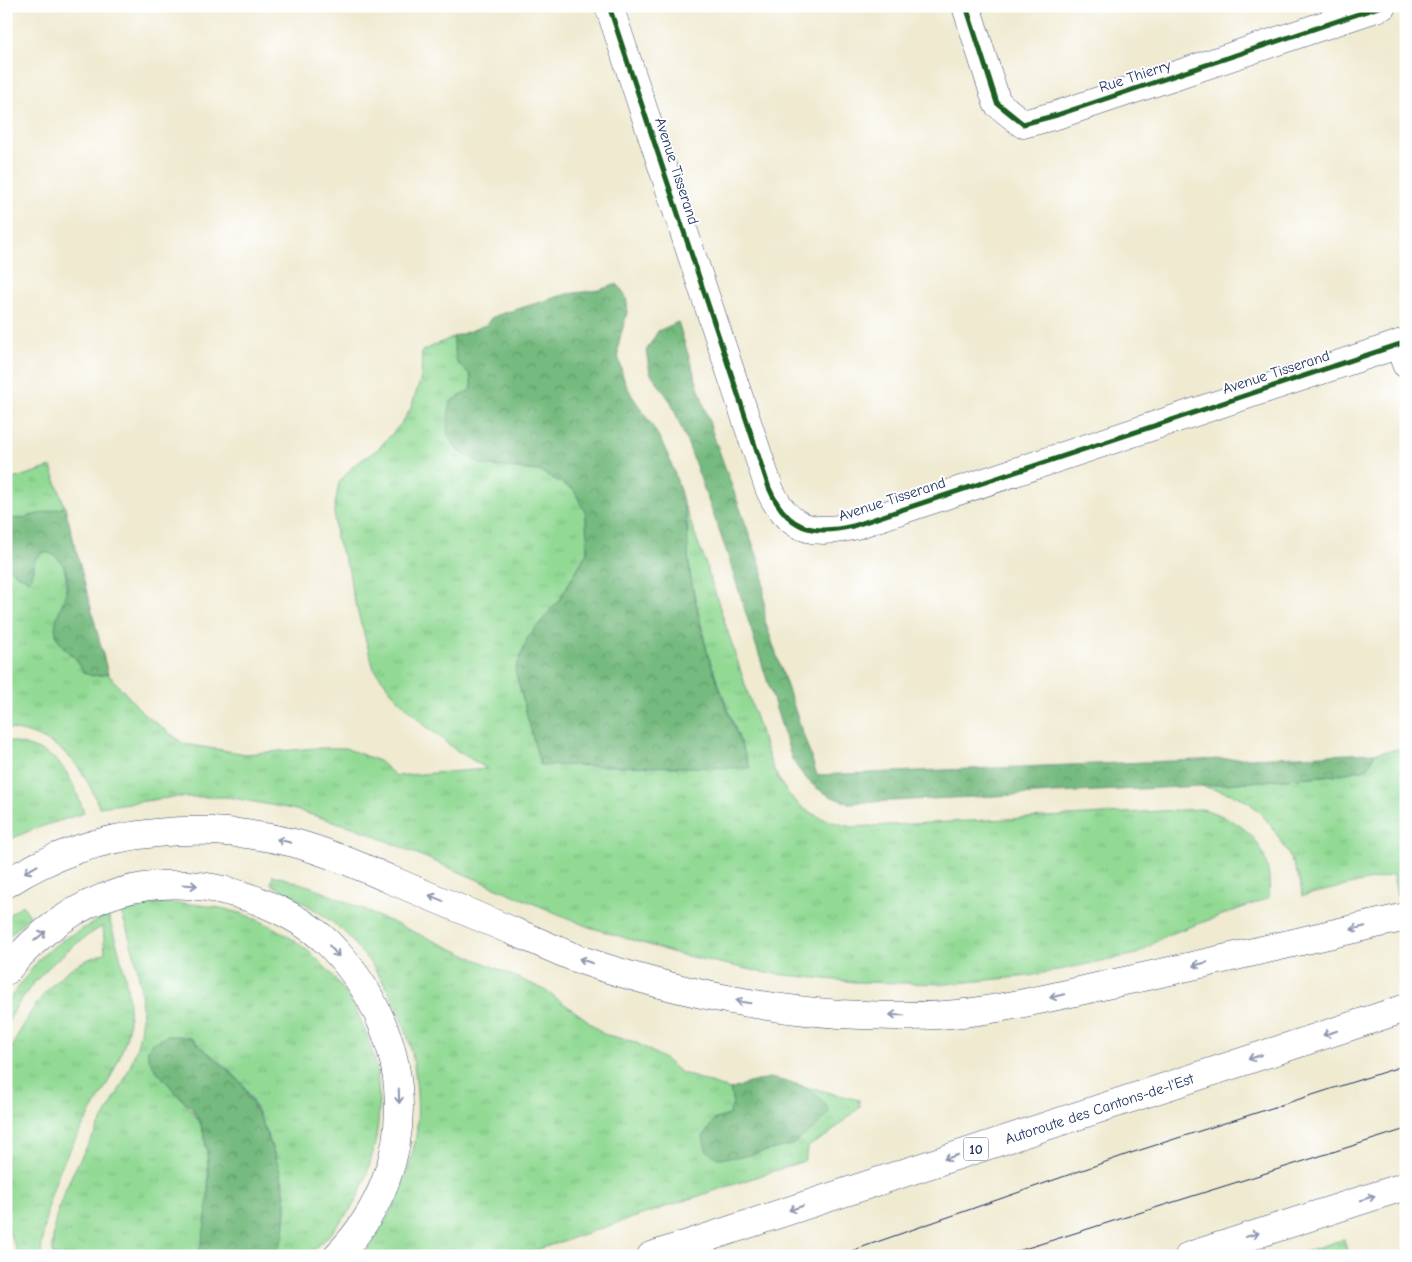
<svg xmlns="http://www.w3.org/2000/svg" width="1412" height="1262" font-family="'Comic Neue',sans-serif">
<defs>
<pattern id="grass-tufts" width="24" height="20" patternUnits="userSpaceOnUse" patternTransform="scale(1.25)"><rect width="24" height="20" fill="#92da94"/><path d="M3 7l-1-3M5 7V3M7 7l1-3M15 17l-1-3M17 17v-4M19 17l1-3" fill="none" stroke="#7dbb82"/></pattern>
<pattern id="forest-crowns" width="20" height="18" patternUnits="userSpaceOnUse" patternTransform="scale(1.25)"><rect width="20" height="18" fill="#75ba7e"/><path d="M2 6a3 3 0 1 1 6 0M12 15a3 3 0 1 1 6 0" fill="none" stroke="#5f986a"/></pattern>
</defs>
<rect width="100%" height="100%" fill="#fff"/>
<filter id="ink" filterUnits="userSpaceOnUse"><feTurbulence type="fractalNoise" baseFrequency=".02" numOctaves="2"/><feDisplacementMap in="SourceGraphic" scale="10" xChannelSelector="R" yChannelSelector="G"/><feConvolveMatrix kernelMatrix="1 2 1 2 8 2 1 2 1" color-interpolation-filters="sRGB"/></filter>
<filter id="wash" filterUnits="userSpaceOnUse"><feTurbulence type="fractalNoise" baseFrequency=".0096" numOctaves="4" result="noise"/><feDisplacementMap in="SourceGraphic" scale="20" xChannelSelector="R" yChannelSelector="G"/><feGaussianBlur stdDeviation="1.12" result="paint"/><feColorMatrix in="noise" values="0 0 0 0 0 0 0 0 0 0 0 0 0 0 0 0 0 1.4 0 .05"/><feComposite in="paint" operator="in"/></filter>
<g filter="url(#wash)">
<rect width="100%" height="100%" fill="#efead0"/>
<path fill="url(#grass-tufts)" stroke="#568479" d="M453 337 457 363 470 374 472 389 515 469 540 471 574 490 586 514 587 552 560 599 529 637 750 768 708 655 691 579 687 548 688 528 683 502 703 556 769 758C786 802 807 818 853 827L1202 809C1235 818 1262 835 1268 871 1270 880 1269 889 1269 898L1165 936 1137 954 1029 976 947 984 855 982 766 973 678 954 589 927 356 828 292 809 227 797H175L99 807C81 760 57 736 6 728V565L18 575 34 570 35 559 44 552 52 553 63 562 66 577V592L58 615 69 654 77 659 83 672 93 676 108 674 144 714 184 744 246 754 316 748H345L379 761 396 776 487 769 453 748 422 723 397 698 374 669 352 592 349 571 336 538 334 510 339 483 353 466 378 449 401 424 411 408 421 378 422 351Z
M51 467 65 507 19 519 9 518 6 520V481Z
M6 740C59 753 66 762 84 813L34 829 6 841Z
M1406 748V893L1397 895 1393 875 1302 896C1302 870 1270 817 1249 803 1235 793 1217 790 1201 786L1335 775 1367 769 1375 753Z
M273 875 312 887 543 989 587 1020 603 1034 635 1042 663 1058 680 1072 730 1090 733 1104 729 1115 714 1120 811 1092 788 1082 859 1100 860 1107 829 1134 809 1146 804 1161 518 1256H362C380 1230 398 1203 407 1172 411 1159 416 1142 417 1128 421 1059 403 997 356 946 351 940 347 934 341 929 319 911 295 897 271 884Z
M156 903C189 903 222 905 253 918 347 956 397 1055 373 1152 368 1170 364 1187 355 1202 346 1218 321 1245 307 1256H275C282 1238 287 1223 286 1204 285 1174 260 1111 244 1086 236 1076 215 1056 204 1050 194 1045 168 1043 155 1041 151 1045 147 1047 148 1053 148 1067 191 1106 200 1123 210 1144 209 1195 207 1218 206 1231 202 1244 198 1256H53C47 1178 123 1112 139 1038 148 995 134 951 121 911Z
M22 905 30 916 6 939V917Z
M108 915C119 953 135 994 127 1035 126 1041 123 1047 121 1053 106 1094 79 1128 61 1167 49 1196 43 1225 41 1256H19L6 1225V1062C19 1027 46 981 80 963 88 959 97 956 105 953L103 926C65 948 24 985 6 1027V1003L41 957 61 941Z
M1344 1239 1347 1251 1333 1256H1293Z"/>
<path fill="url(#forest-crowns)" stroke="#48746e" d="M617 284C639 307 619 325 618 351 618 358 621 367 622 373 628 395 643 410 654 429 668 450 677 478 683 502 690 528 686 555 691 581 696 605 701 631 708 655 720 693 736 731 750 768L540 765 515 670 528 637 560 599 587 552 586 514 574 490 540 471 483 465 457 450 447 433 450 402 472 389 470 374 457 363 453 337 486 325 491 318 501 314 567 294 599 290Z
M678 322 713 434 763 572 765 621 817 775 1375 753 1367 769 1335 775 1201 786 848 803C821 794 807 784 792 759L726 550 691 452 671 402 650 372 646 351 658 331Z
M65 507 108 674C100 675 89 678 83 671 80 668 79 664 77 661 70 650 60 649 56 634 52 621 63 606 66 593 70 575 64 554 43 552L35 559 30 581 18 575 6 565V520L9 518 19 519Z
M167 1036H180L191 1038 230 1072 243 1085 263 1125 279 1168 286 1203 284 1235 275 1256H198C209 1221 217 1138 192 1109 181 1097 152 1070 148 1056 145 1044 159 1040 167 1036Z
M769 1078C791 1082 821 1089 829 1112L818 1125 792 1145 741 1157 718 1158 706 1150 703 1137 714 1120 729 1115 733 1104 730 1090 749 1083Z"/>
</g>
<g filter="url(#ink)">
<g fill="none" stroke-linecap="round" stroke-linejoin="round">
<defs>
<path id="minor" d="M966 6 997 103 1023 124 1057 115 1382 6
M1399 344 1406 364"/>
<path id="tertiary" d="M609 6 769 488C787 529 811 536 853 526L1406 342"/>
<g id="motorway">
<path d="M6 884C52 854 102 838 156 833 202 828 249 832 294 843 327 852 358 865 389 879 430 896 470 913 510 930 535 940 559 952 584 961 667 989 753 1008 840 1014 884 1016 929 1018 972 1012 1025 1005 1076 991 1129 980 1221 960 1313 938 1406 917"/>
<path d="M6 971C72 892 158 864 256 900 281 910 307 923 327 942 416 1030 426 1165 337 1256"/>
<path id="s1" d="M651 1256 1406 1008"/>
<path d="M1189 1256 1406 1186"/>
</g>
</defs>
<use href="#minor" stroke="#3b4b6f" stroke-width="29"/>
<use href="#tertiary" stroke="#3b4b6f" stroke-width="29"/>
<use href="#motorway" stroke="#3b4b6f" stroke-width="29"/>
<use href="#minor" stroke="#fff" stroke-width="28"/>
<use href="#tertiary" stroke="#fff" stroke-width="28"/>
<use href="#motorway" stroke="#fff" stroke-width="28"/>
<path stroke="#1b2f5e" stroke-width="1" d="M837 1256 1131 1153 1406 1065
M1002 1256 1406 1129"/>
<defs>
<path id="cycleway" d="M609 6 769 488C787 529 811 536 853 526L1406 342
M966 6 997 103 1023 124 1057 115 1382 6"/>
</defs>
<use href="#cycleway" stroke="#fff" stroke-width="8"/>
<use href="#cycleway" stroke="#1b5e20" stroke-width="5"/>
</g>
<defs><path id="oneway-shaft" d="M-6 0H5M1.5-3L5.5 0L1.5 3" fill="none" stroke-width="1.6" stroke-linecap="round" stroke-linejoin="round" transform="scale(1.25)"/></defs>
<g stroke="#8d97ae">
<use href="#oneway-shaft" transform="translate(284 841) rotate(-167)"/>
<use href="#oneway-shaft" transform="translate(31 869) rotate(151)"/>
<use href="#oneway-shaft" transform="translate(190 885) rotate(4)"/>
<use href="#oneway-shaft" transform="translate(436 898) rotate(-157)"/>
<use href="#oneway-shaft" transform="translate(1358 928) rotate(167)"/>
<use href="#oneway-shaft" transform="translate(40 936) rotate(-40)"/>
<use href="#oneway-shaft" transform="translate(334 951) rotate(49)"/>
<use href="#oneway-shaft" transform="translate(586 961) rotate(-161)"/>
<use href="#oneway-shaft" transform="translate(1200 964) rotate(167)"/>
<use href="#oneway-shaft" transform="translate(1057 996) rotate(167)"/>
<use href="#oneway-shaft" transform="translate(743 1002) rotate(-171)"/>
<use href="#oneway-shaft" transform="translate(897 1015) rotate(-179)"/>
<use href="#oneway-shaft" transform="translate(1330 1033) rotate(162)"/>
<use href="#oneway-shaft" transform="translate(1255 1057) rotate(162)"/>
<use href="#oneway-shaft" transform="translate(399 1096) rotate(88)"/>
<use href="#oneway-shaft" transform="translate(951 1157) rotate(162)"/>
<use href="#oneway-shaft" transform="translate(1368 1198) rotate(-18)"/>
<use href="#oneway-shaft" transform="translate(796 1208) rotate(162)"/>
<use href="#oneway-shaft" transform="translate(1252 1235) rotate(-18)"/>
</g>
</g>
<g text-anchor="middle" stroke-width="4" stroke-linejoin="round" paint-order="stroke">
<rect fill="#fff" stroke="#5f6d8e" stroke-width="1" x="963.5" y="1137.5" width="25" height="23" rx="4"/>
<g font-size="14" font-weight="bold" fill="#1b2f5e">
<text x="976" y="1154">10</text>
</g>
<g font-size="15" fill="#1b2f5e" stroke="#fff">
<text transform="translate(1135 76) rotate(-18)" y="5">Rue Thierry</text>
<text transform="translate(677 171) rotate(72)" y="5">Avenue Tisserand</text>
<text transform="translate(1276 372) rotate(-18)" y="5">Avenue Tisserand</text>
<text transform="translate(892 499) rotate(-18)" y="5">Avenue Tisserand</text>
<text dy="5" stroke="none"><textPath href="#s1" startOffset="472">Autoroute des Cantons-de-l'Est</textPath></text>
</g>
</g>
<rect width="1412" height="1262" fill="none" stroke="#fff" stroke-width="25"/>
</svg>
